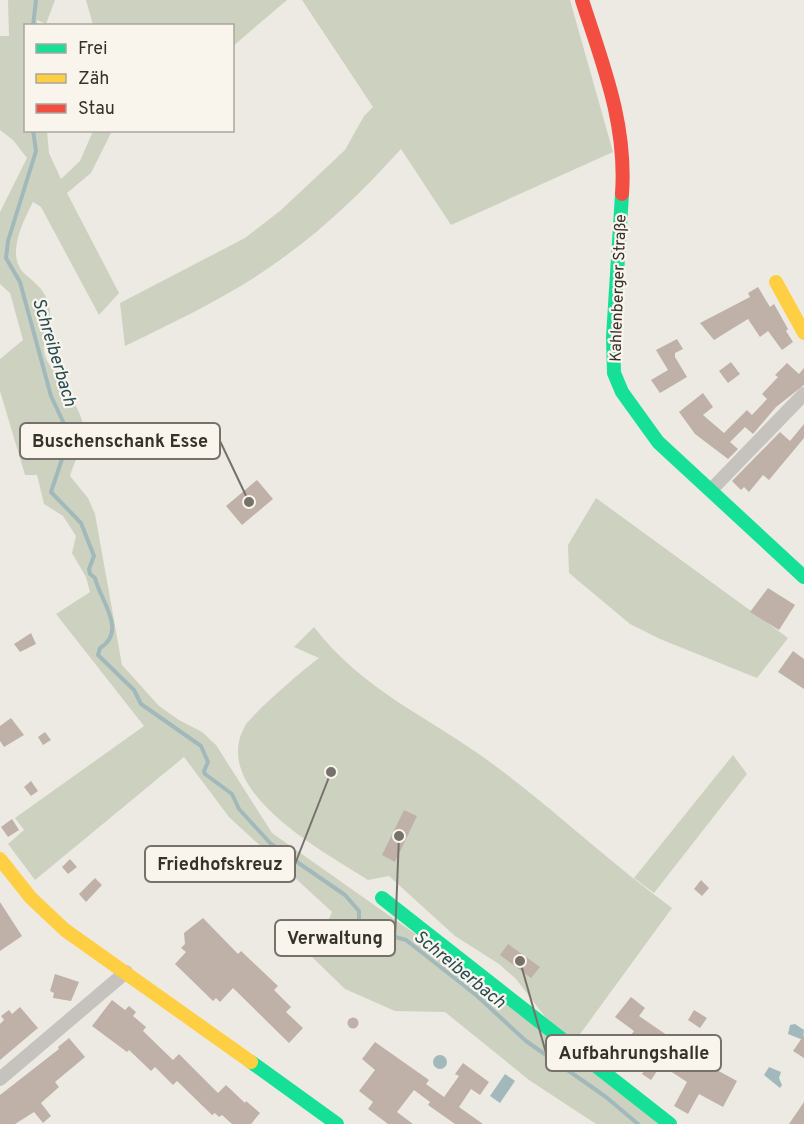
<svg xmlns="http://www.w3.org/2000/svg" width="804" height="1124" font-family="Overpass,sans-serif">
<rect width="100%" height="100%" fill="#edeae4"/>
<path fill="#ccd2bf" d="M8 0H55L46 24 37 20V25L26 26V130L47 131 49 153 61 179 80 161 93 131H112L91 173 67 193 119 293 99 315 41 207 33 202C23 222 5 256 25 274 35 283 44 289 48 302 55 322 42 335 44 351 45 362 54 370 60 378 67 388 86 421 84 432 83 446 74 462 70 476L88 498 95 514 122 665 159 706 179 720 202 732 216 745 272 833 438 950 660 1124H596L529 1080 445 1012 395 1011 345 989 312 957 332 912 229 817 184 757 35 880 8 844 24 830 15 818 144 726 56 614 90 592 86 577 72 553 76 536 63 516 44 504 37 475H25L0 391V359L23 340 10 293 0 284V212L27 158 13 140 0 130V36H9Z
M86 0H287L233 46 232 26 93 25Z
M302 0H570L613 152 451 225 401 149C364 190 325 228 280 260 232 295 178 320 125 346L120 303 245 238 280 211 345 150 364 116 373 107Z
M596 498 788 638 757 678 660 639 630 624 569 573 568 545Z
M314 627C364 692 430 717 494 765 555 810 610 863 672 908L575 1041 549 1022 516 979 499 964 455 936 389 876 368 880C326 853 208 791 245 726 252 714 306 667 319 658L294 647Z
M733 755 747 774 654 893 634 878Z"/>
<path fill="#a2b9bc" d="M795 1024 804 1030 803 1040 788 1034 790 1025Z
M433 1062a7 7 0 1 1 14 0a7 7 0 1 1-14 0Z
M769 1067 781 1072 779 1078 782 1085 780 1088 764 1075Z
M505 1074 515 1081 500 1103 490 1096Z"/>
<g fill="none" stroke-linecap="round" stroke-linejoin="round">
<path stroke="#a2b9bc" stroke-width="4" d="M33 26 36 0
M33 130 36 151 8 241 6 258 20 282 51 396 66 428 68 441 51 492 81 523 94 556 89 569 90 574 95 578C100 600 128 631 100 648L98 655 134 690 141 704 201 746 208 762 204 771 205 774 232 794 239 809 271 844 345 895 359 911V921L366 929 406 940 476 995 526 1041 606 1097 638 1124"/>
</g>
<path fill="#bfb1a8" d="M758 287 770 307 774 304 788 329 786 331 793 342 782 350 768 331 760 337 748 319 714 340 700 323 750 297 748 293Z
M677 339 683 349 675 353V357L687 377 660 393 651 380 668 370 656 350Z
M731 362 740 374 728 383 719 371Z
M787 363 799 374 804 368V385L776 407 753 434 745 427 730 442 738 449 728 459 695 434 679 412 703 393 713 407 703 415 724 433 747 410 752 415 767 399 762 394 778 377 775 375Z
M804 424V438L769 480 763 475 749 492 744 487 741 490 732 481 780 432 790 441Z
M257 480 273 499 242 525 226 506Z
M768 588 795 605 779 630 750 612Z
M31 633 36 644 20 652 14 644Z
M793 651 804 659V689L778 672Z
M11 718 24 735 4 747 0 741V726Z
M45 732 51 740 43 745 38 737Z
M31 781 38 791 31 796 24 787Z
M404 810 417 816 395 862 382 855Z
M12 819 19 830 8 837 1 827Z
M70 859 77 867 68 874 62 867Z
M95 878 102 885 86 902 79 894Z
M701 880 709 888 702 896 694 889Z
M0 902 22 936 0 951Z
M203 918 238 954 241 951 278 986 274 990 291 1007 286 1012 303 1028 289 1043 233 988 220 1002 216 998 213 1001 175 964 186 952 181 948 185 944 184 933Z
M508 944 540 967 531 978 500 955Z
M55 974 79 982 71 1001 53 998 54 993 50 991Z
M631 997 645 1008 639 1016 699 1057 701 1053 718 1062 715 1069 737 1081 723 1107 699 1094 688 1114 674 1106 687 1082 661 1065 651 1080 642 1074 651 1061 626 1042 634 1031 615 1017Z
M112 1000 125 1010 129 1006 136 1012 133 1016 146 1027 143 1031 173 1060 179 1054 218 1093 226 1085 245 1103 246 1101 260 1113 251 1124H232L222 1115 219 1117 215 1113 212 1115 177 1081 173 1085 155 1067 151 1071 129 1050 127 1052 92 1026Z
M20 1007 38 1028 0 1060V1024L4 1020 1 1016 9 1010 12 1014Z
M694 1010 707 1018 700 1028 688 1020Z
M347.5 1023a5.5 5.5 0 1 1 11 0a5.5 5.5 0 1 1-11 0Z
M804 1035V1058L793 1051Z
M69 1038 85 1057 55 1082 59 1087 41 1103 51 1116 43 1123 34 1112 15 1124H0V1095L59 1049 58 1047Z
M375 1042 429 1080 426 1084 444 1097 459 1076 455 1074 463 1063 489 1082 480 1095 471 1089 459 1107 483 1124H455L428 1105 430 1102 414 1090 397 1112 413 1124H388L368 1109 373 1102 359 1091 375 1070 362 1059Z
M804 1102V1124H789Z"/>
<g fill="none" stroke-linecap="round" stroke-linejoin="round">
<path stroke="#c6c2bd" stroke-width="14" d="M712 489 804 394
M0 1079 126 972"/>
<path stroke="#16e098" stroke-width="14" d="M622 194 613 337 614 373 622 392 658 442 804 577
M382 898 670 1124
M251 1062 337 1124"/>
<path stroke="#ffcf43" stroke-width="14" d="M776 282 804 333
M0 859 31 898 65 930 251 1062"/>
<path stroke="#f24e42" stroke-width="14" d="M582 0C603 65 627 124 622 194"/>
</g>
<g text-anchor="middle" stroke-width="4.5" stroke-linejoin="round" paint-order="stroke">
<g font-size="16" fill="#37302b" stroke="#f9f5ec">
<text transform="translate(617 288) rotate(-88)" y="6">Kahlenberger Straße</text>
</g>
<g font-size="18" font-style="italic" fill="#244b55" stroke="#f9f5ec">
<text transform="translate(55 352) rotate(73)" y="6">Schreiberbach</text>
<text transform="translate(460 969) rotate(39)" y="6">Schreiberbach</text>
</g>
</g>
<path fill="none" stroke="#77716c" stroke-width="2" d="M249 502L220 441M331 772L295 864M399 836L395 938M520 961L546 1053"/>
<g fill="#77716c" stroke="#f9f5ec" stroke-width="2">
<circle cx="249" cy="502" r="6"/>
<circle cx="331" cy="772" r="6"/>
<circle cx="399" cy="836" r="6"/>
<circle cx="520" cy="961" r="6"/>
</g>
<g fill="#f9f5ec" stroke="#77716c" stroke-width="2">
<rect x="20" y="423" width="200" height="36" rx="6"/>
<rect x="145" y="846" width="150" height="36" rx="6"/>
<rect x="275" y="920" width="120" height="36" rx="6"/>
<rect x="546" y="1035" width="175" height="36" rx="6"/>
</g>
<g font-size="18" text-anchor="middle" font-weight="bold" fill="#37302b">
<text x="120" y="447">Buschenschank Esse</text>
<text x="220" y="870">Friedhofskreuz</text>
<text x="335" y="944">Verwaltung</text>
<text x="634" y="1059">Aufbahrungshalle</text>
</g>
<rect x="24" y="24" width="210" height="108" fill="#f9f5ec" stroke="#aba69f" stroke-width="1.5"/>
<rect x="36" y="44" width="30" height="9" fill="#16e098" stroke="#aba69f" stroke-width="1.5"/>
<text x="78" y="54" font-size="18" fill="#37302b">Frei</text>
<rect x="36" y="74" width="30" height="9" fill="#ffcf43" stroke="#aba69f" stroke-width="1.5"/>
<text x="78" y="84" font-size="18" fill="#37302b">Zäh</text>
<rect x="36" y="104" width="30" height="9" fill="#f24e42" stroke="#aba69f" stroke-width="1.5"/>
<text x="78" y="114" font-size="18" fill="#37302b">Stau</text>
</svg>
